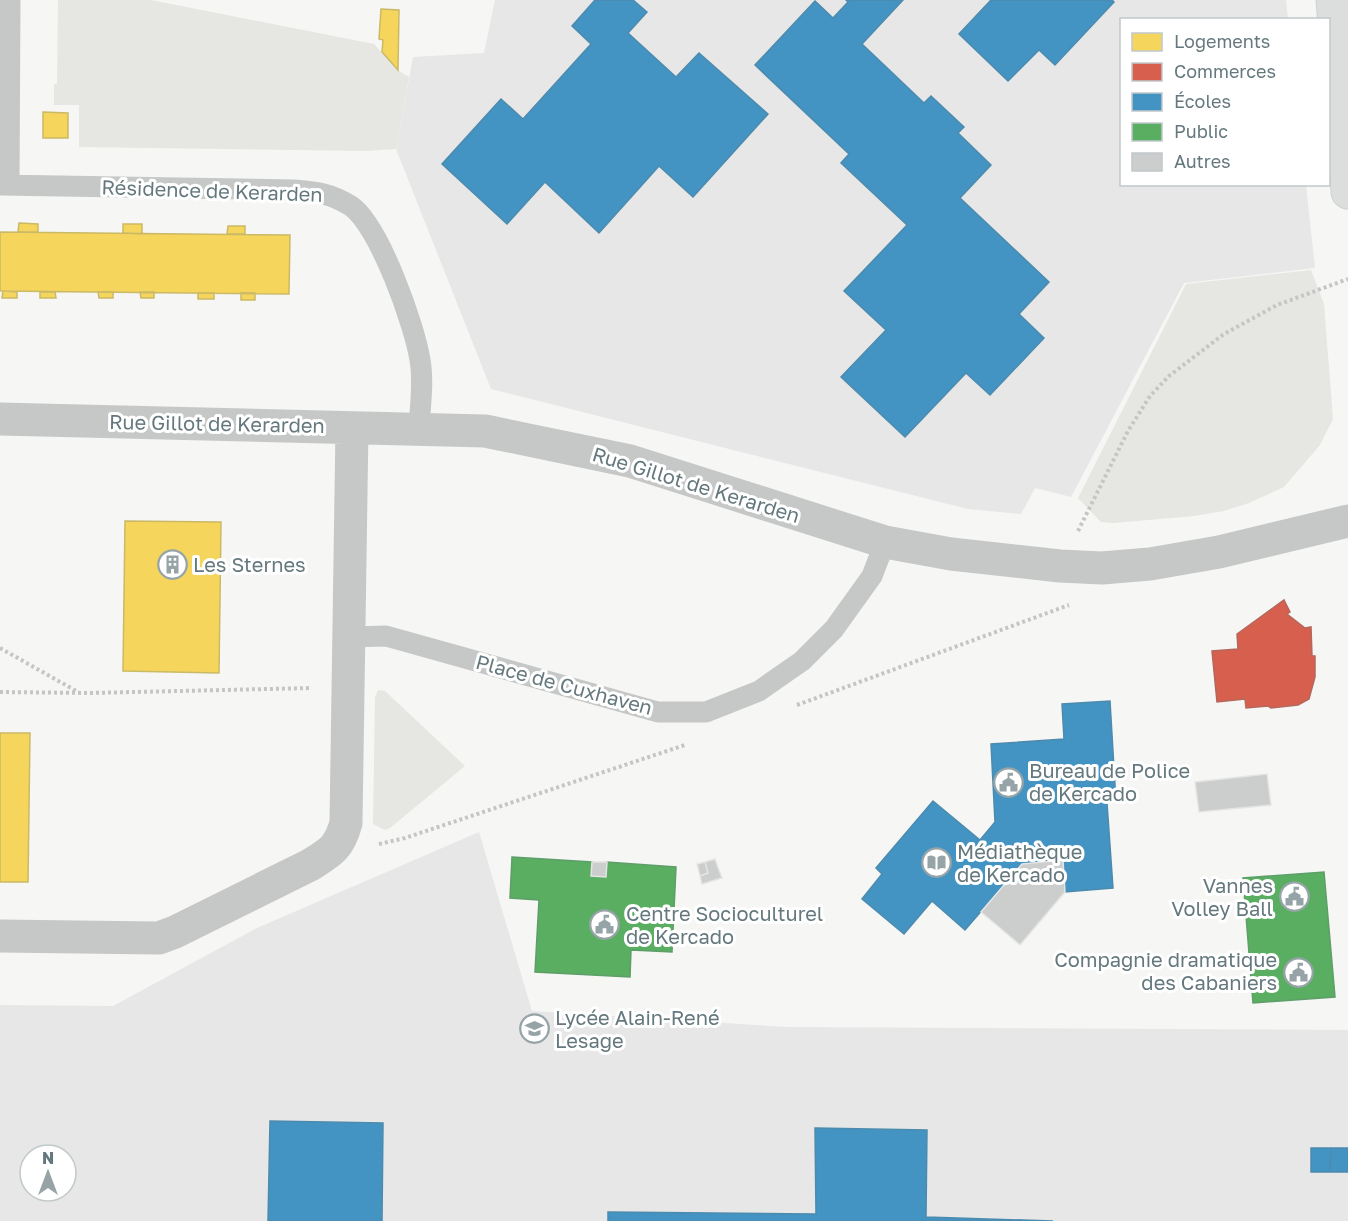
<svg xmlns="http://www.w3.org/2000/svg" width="1348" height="1221" font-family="'Golos Text',sans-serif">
<rect width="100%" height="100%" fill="#f6f6f5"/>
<path fill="#e6e7e6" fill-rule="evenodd" d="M495 0H1286L1288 19 1122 20V184L1306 185 1315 268 1184 283 1071 497 1035 488 1021 514 968 509 491 389 396 149 413 57 484 53Z
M479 832 532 1011 788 1027 1348 1030V1221H0V1005L113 1006 257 928ZM30 1155H66V1191H30Z"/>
<path fill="#e6e7e2" d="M58 0H151L374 44 396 69 409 77 396 149 367 151 79 147V105H54V84H57Z
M1311 270 1324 304 1333 419 1320 445 1284 487 1249 503 1224 511 1194 516 1114 523 1101 522 1078 498 1186 284Z
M378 690 385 691 465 766 390 828 385 830 373 824 375 697Z"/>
<path fill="#f6d55c" stroke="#cab966" stroke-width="1.5" d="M381 9 399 10 398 70 382 52 383 40 379 39Z
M43 112 68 113V138H43Z
M19 223 38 224V232H18Z
M123 224H142V234L123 233Z
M228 226H245V234H227Z
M0 232 290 235 289 294 0 291Z
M3 291 17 292V298H2Z
M40 292H55L56 298H40Z
M98 292H113V298H99Z
M140 292H154V298H141Z
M198 293H214V299H198Z
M241 293H255V300H241Z
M125 521 221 522 219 673 123 671Z
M0 733H30L28 882H0Z"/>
<path fill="#d6604d" stroke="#b4675b" stroke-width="1.5" d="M1284 600 1290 612 1287 614 1305 628 1311 627 1312 656H1315V677L1309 699 1298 705 1271 708 1268 706 1246 708 1245 699 1217 702 1212 651 1238 649 1237 634Z"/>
<path fill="#4393c3" stroke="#4d8bae" stroke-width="1.5" d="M595 0H633L647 12 628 33 676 77 699 53 768 114 693 197 659 166 599 233 545 182 507 224 442 164 501 99 523 119 591 44 572 26Z
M846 0H903L862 44 924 103 931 96 964 127 958 133 991 165 960 198 1049 282 1019 314 1044 338 990 395 966 373 905 437 841 377 886 330 844 291 907 225 841 163 849 154 755 65 815 1 833 18 848 2Z
M991 0H1112L1114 2 1055 65 1039 50 1008 81 959 34Z
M1110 701 1116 802 1107 803 1113 888 1065 892 1063 860 1022 864 965 930 932 901 904 934 862 899 882 874 876 868 933 801 980 840 995 822 991 744 1064 739 1062 704Z
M270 1121 383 1123 382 1221H268Z
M815 1128 927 1130 926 1217 1053 1221H608V1212L816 1214Z
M1311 1148H1331L1330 1172H1311Z
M1331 1148H1348V1172H1330Z"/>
<path fill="#5aae61" stroke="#5d9e69" stroke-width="1.5" d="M512 857 592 862 591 876 606 877 607 862 676 867 672 952 631 950 630 977 535 972 539 900 510 898Z
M1324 872 1335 997 1253 1003 1243 878Z"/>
<path fill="#cccece" stroke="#e5e5e4" stroke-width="1.5" d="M1267 774 1271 805 1199 812 1195 782Z
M715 859 722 878 702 884 700 876 708 873 705 862Z
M1063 860 1065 892 1020 945 981 912 1022 864Z
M592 862H607L606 877 591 876Z
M705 862 708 873 700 876 697 864Z"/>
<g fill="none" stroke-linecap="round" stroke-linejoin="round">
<defs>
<path id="secondary" d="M1333 0 1348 192"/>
</defs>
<use href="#secondary" stroke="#d0d2d2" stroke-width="35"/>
<path stroke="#c4c6c6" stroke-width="4" stroke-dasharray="3 3" stroke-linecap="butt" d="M1078 531 1128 431 1150 396 1169 376 1224 334 1277 305 1348 279
M0 648 78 692
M0 692 90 693 312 688
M797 705 1069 605
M379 844 405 838 685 745"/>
<path stroke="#c6c8c8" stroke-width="21" d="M0 185 294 190C317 192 330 193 351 206 379 225 415 326 420 360 424 382 420 407 419 429
M9 185 10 0
M348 637 386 636 658 712H706L759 691 802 661 834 629 872 576 885 542"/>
<path stroke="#c6c8c8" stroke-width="33" d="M0 419 485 431 630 461 885 542 951 554 1060 566 1102 568 1150 564 1219 552 1348 521
M0 936 159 938 175 932 310 865C331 852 339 848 346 823L352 428"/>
<use href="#secondary" stroke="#dcdddd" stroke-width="33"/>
</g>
<defs>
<symbol id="building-ring" viewBox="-11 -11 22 22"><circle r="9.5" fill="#fff" stroke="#97a4a7" stroke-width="1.5"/><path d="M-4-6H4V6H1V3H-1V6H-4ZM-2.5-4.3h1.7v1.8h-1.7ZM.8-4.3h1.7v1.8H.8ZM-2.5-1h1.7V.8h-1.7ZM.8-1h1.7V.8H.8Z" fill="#97a4a7"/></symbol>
<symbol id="civic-ring" viewBox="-11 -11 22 22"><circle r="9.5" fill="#fff" stroke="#97a4a7" stroke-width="1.5"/><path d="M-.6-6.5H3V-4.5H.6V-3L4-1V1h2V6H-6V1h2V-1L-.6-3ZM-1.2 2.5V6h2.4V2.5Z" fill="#97a4a7"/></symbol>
<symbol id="library-ring" viewBox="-11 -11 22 22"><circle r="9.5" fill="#fff" stroke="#97a4a7" stroke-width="1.5"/><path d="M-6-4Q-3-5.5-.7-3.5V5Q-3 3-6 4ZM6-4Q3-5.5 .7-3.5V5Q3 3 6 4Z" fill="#97a4a7"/></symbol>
<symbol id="school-ring" viewBox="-11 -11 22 22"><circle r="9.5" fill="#fff" stroke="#97a4a7" stroke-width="1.5"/><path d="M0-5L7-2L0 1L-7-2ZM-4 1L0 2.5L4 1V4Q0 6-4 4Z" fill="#97a4a7"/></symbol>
</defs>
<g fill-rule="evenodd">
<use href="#building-ring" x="156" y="548" width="33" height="33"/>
<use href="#civic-ring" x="992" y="766" width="33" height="33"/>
<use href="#library-ring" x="920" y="846" width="33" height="33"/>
<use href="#civic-ring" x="1278" y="880" width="33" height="33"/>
<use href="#civic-ring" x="588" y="908" width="33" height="33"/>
<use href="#civic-ring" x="1282" y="956" width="33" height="33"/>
<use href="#school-ring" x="518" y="1012" width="33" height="33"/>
</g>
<g text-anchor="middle" stroke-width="6" stroke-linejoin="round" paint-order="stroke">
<g font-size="20" fill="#64787d" stroke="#fff">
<text transform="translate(212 191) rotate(2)" y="7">Résidence de Kerarden</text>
<text transform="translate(217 424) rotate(1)" y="7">Rue Gillot de Kerarden</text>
<text transform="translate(696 485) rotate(17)" y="7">Rue Gillot de Kerarden</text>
<text transform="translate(564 685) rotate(15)" y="7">Place de Cuxhaven</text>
</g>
<g font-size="20" fill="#64787d" stroke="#fff" text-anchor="start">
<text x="193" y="572">Les Sternes</text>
<text x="1029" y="778">Bureau de Police<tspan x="1029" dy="23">de Kercado</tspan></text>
<text x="957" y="859">Médiathèque<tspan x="957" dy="23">de Kercado</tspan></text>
<text x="1273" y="893" text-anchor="end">Vannes<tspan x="1273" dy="23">Volley Ball</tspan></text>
<text x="626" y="921">Centre Socioculturel<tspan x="626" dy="23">de Kercado</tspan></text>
<text x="1277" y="967" text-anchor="end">Compagnie dramatique<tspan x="1277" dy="23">des Cabaniers</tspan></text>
<text x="555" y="1025">Lycée Alain-René<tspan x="555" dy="23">Lesage</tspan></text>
</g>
</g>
<rect x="1120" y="18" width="210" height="168" fill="#ffffff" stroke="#c1c9cb" stroke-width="1.5"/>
<rect x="1132" y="33" width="30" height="18" fill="#f6d55c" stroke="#c1c9cb" stroke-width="1.5"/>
<text x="1174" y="48" font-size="18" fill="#64787d">Logements</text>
<rect x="1132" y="63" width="30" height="18" fill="#d6604d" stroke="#c1c9cb" stroke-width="1.5"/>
<text x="1174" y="78" font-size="18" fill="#64787d">Commerces</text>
<rect x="1132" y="93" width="30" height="18" fill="#4393c3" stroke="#c1c9cb" stroke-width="1.5"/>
<text x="1174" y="108" font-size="18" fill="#64787d">Écoles</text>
<rect x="1132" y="123" width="30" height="18" fill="#5aae61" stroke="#c1c9cb" stroke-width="1.5"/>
<text x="1174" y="138" font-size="18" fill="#64787d">Public</text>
<rect x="1132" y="153" width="30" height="18" fill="#cccece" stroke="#c1c9cb" stroke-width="1.5"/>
<text x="1174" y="168" font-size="18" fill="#64787d">Autres</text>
<g transform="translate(48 1173)"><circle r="28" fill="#ffffff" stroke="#c1c9cb" stroke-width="1.5"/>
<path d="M0-4.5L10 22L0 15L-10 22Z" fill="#97a4a7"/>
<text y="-9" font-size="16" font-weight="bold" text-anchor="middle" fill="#64787d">N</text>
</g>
</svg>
